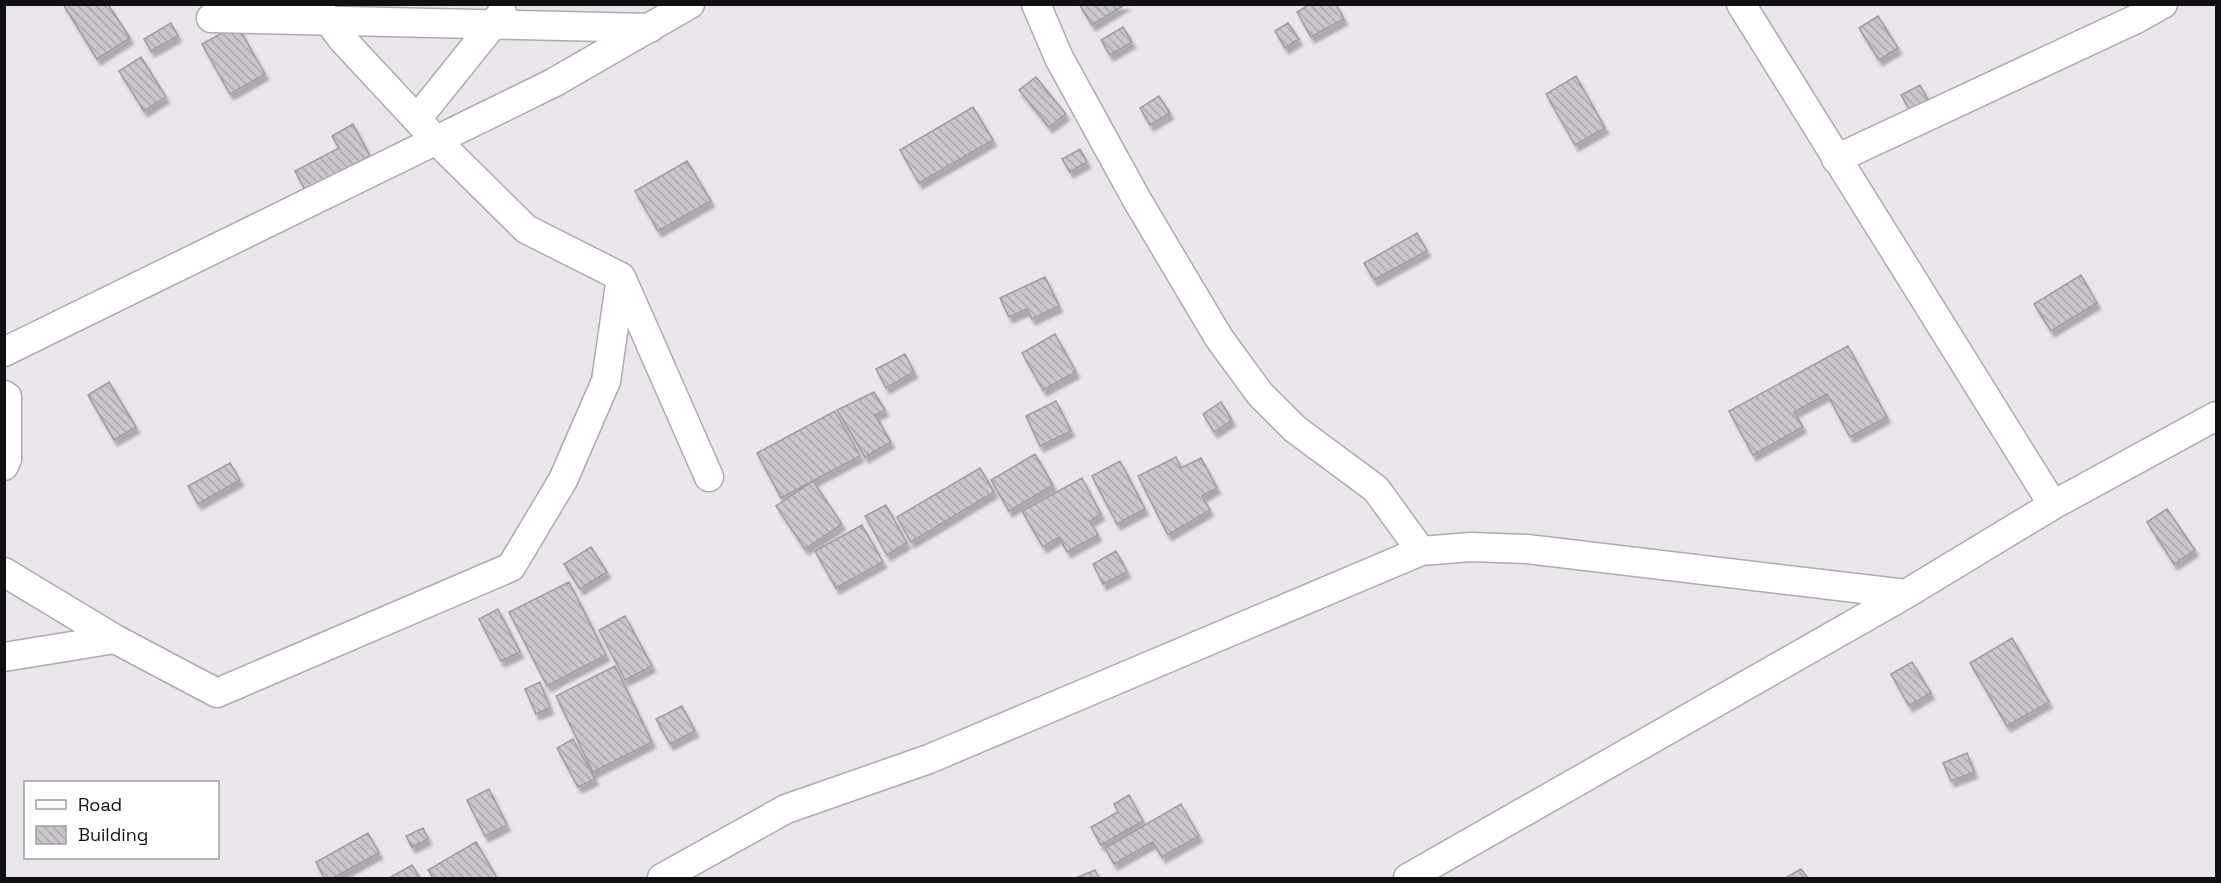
<svg xmlns="http://www.w3.org/2000/svg" width="2221" height="883" font-family="'Space Grotesk',sans-serif">
<defs>
<pattern id="building-back-hatch" width="6" height="6" patternUnits="userSpaceOnUse" patternTransform="scale(1.5)"><rect width="6" height="6" fill="#cbc6cc"/><path d="M-1 5l2 2M0 0l6 6M5-1l2 2" fill="none" stroke="#ada9ae"/></pattern>
<filter id="shadow"><feDropShadow dx="3.5" dy="6" stdDeviation="1.5" flood-color="#0004"/></filter>
</defs>
<rect width="100%" height="100%" fill="#ebe6ec"/>
<path fill="url(#building-back-hatch)" stroke="#a09ba0" stroke-width="1.5" filter="url(#shadow)" d="M63 4H108L130 38 97 59Z
M1079 4H1126L1092 25Z
M1310 4H1336L1344 19 1311 37 1297 12Z
M1878 16 1898 48 1879 60 1859 28Z
M171 23 178 36 151 51 144 39Z
M1288 23 1299 39 1285 48 1275 31Z
M237 25 265 74 230 94 202 44Z
M1123 27 1132 42 1110 55 1101 40Z
M141 57 166 97 144 111 119 71Z
M1576 76 1605 128 1575 145 1546 94Z
M1036 77 1066 114 1049 127 1019 90Z
M1920 85 1929 102 1911 112 1901 95Z
M1159 96 1170 113 1150 125 1140 108Z
M973 107 993 140 919 183 900 150Z
M353 124 370 156 305 190 295 171 339 148 332 136Z
M1080 149 1087 162 1070 172 1062 159Z
M687 161 711 201 658 231 635 191Z
M1417 233 1427 251 1374 280 1364 263Z
M2081 275 2097 303 2051 331 2034 304Z
M1045 277 1059 306 1032 319 1027 309 1009 317 1000 298Z
M1055 334 1076 372 1043 390 1022 353Z
M1848 346 1887 417 1850 437 1827 394 1794 412 1803 427 1753 455 1729 411Z
M905 354 914 372 886 388 876 369Z
M109 382 136 427 114 440 88 395Z
M874 392 885 410 875 415 891 442 865 457 837 410Z
M1056 401 1071 431 1040 446 1026 416Z
M1221 402 1232 420 1214 432 1203 414Z
M835 411 860 456 781 498 757 453Z
M1035 454 1053 485 1009 511 991 480Z
M1176 457 1181 468 1201 458 1217 488 1202 496 1210 510 1168 535 1138 476Z
M1120 461 1145 509 1117 524 1092 476Z
M230 463 240 480 198 504 188 486Z
M980 468 994 492 911 542 897 517Z
M1082 478 1101 514 1090 521 1098 535 1067 552 1059 537 1043 547 1022 511Z
M813 481 842 524 805 549 776 506Z
M886 505 907 543 887 555 865 516Z
M2167 509 2195 550 2174 564 2147 522Z
M862 525 883 562 836 588 815 551Z
M591 547 607 572 580 589 564 564Z
M1116 551 1127 572 1103 584 1093 564Z
M569 582 606 655 547 686 509 612Z
M498 609 520 652 501 661 479 619Z
M625 616 652 666 625 680 599 630Z
M2012 638 2049 702 2007 726 1970 663Z
M1912 662 1931 693 1909 706 1891 674Z
M615 666 652 742 593 772 556 696Z
M540 682 550 708 536 714 525 689Z
M682 706 695 731 670 744 656 719Z
M573 739 595 779 578 787 557 748Z
M1967 753 1974 772 1951 781 1943 763Z
M489 789 507 825 485 836 467 800Z
M1129 795 1143 821 1101 845 1091 827 1118 812 1114 804Z
M1181 804 1199 836 1162 857 1153 842 1114 864 1105 848Z
M423 828 428 839 412 847 406 836Z
M368 833 379 853 333 878H324L316 862Z
M476 842 497 878H433L428 870Z
M412 865 420 878H389Z
M1801 869 1808 878H1785Z
M1095 870 1099 878H1076Z"/>
<g fill="none" stroke-linecap="round" stroke-linejoin="round">
<defs>
<path id="street" d="M316 4 342 39 437 141 526 229 621 277 709 477
M1036 4 1059 58 1137 200 1219 338 1260 394 1295 429 1376 489 1421 551
M1741 4 2053 505
M211 18 650 28
M417 119 502 13
M1836 159 2136 19 2163 4
M4 352 553 83 690 4
M4 395 7 397V459L4 466
M4 572 115 639 217 693 511 567 563 480 606 381 621 277
M4 657 115 639
M662 878 786 809 929 759 1421 551 1471 547 1527 549 1906 594
M1408 878 1906 594 2053 505 2216 416"/>
</defs>
<use href="#street" stroke="#afaaaf" stroke-width="31"/>
<use href="#street" stroke="#fff" stroke-width="28"/>
</g>
<rect width="2221" height="883" fill="none" stroke="#100f11" stroke-width="12"/>
<rect x="24" y="781" width="195" height="78" fill="#ffffff" stroke="#9f9fa0" stroke-width="1.5"/>
<rect x="36" y="800" width="30" height="9" fill="#ffffff" stroke="#9f9fa0" stroke-width="1.5"/>
<text x="78" y="811" font-size="18" fill="#100f11">Road</text>
<rect x="36" y="826" width="30" height="18" fill="url(#building-back-hatch)" stroke="#9f9fa0" stroke-width="1.5"/>
<text x="78" y="841" font-size="18" fill="#100f11">Building</text>
</svg>
